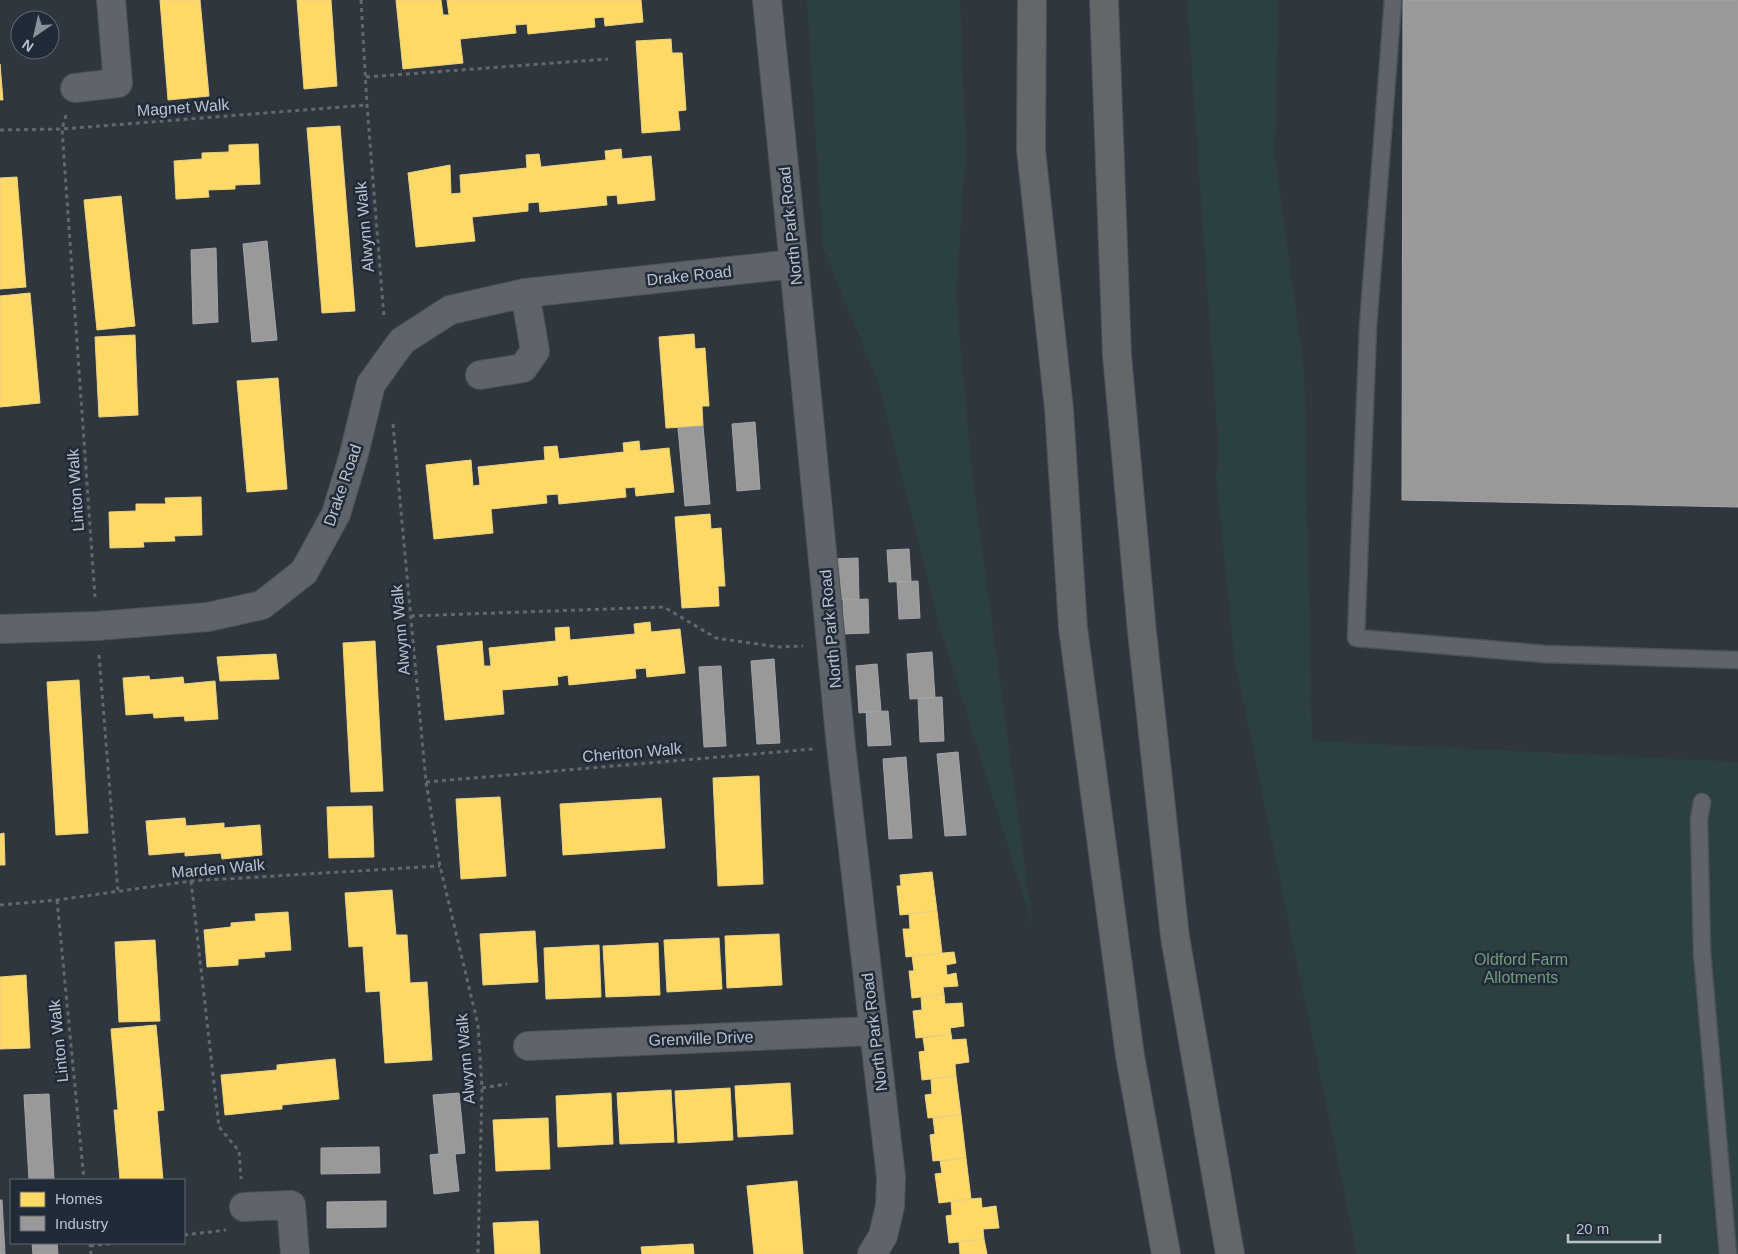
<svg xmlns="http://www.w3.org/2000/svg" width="1738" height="1254" font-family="Arial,sans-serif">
<rect width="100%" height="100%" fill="#2f363d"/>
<path fill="#2c4042" d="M807 0H960L966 150 956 295 972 474 1033 927 940 627 879 384 823 248Z
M1187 0H1278L1275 156 1304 369 1312 741 1738 762V1254H1357L1234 656 1216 476 1219 455Z"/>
<path fill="#ffd966" stroke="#ead285" d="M160 0H200L209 96 168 100Z
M297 0H331L337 86 304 89Z
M396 0H441L443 15H449L447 0H641L643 22 605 26 604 17 594 18 595 27 528 34 527 24 515 25 516 33 460 39 463 63 403 69Z
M671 39 672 53H682L686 110 678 111 680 130 642 133 636 41Z
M0 64 3 100H0Z
M340 126 355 311 322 313 307 128Z
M258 144 260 184 235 185V189L208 190 209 197 176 199 174 161 202 159V153L229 152V145Z
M621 149 622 159 651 156 655 200 618 204 617 195 606 196 607 205 540 212 539 202 528 203V211L472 217 475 241 416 247 408 173 450 165 451 194 461 193 460 175 527 168 526 155 539 154 541 167 606 160 605 151Z
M17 177 26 287 0 289V178Z
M121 196 135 326 97 330 84 200Z
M30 293 40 403 0 407V296Z
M694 334 695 349 705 348 709 406H702L703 426 666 428 659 337Z
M135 335 138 415 99 417 95 337Z
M278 378 287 489 247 492 237 381Z
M639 441 640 451 669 448 674 492 636 496 635 487 625 488 626 497 559 504 558 494 546 495 547 503 491 509 493 533 434 539 426 465 471 460 473 486 480 485 478 467 545 460 544 447 557 446 559 459 624 452 623 443Z
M201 497 202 535 174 536 175 541 143 542 144 547 110 548 109 512 136 511V504H166L165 498Z
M710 514 711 529 721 528 725 586H718L719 606 682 608 675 517Z
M650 622 651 632 680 629 685 673 647 677 646 668 635 669 636 678 569 685 568 675 557 677 558 685 502 690 504 714 445 720 437 646 482 641 484 666H491L489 648 556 641 555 628 569 627 570 640 635 634 634 624Z
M375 641 383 791 351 792 343 643Z
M276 654 279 679 220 681 217 657Z
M149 676 150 680 183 677 184 684 215 681 218 719 185 721 184 716 154 718 153 713 126 715 123 678Z
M79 680 88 833 56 835 47 682Z
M759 776 763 884 718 886 713 778Z
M500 797 506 876 461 879 456 799Z
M661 798 665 848 563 855 560 804Z
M372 806 374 857 329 858 327 807Z
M185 818 186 826 224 823V828L260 825 262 855 222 859 221 853 185 856V852L149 855 146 821Z
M4 833 5 865H0V834Z
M932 872 937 911 900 915 897 886H901L900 875Z
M392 890 396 935H407L410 983 427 982 432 1060 385 1063 380 991 366 992 363 946 349 947 345 893Z
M937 911 942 953 906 957 903 929H910L909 914Z
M288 912 291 950 264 952 265 957 238 959V965L207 967 204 930 231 927V923L256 921 255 914Z
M535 931 538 982 483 985 480 934Z
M779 934 782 985 727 988 725 936Z
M719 938 722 989 667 992 664 940Z
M155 940 160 1021 119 1022 115 942Z
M658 943 660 995 606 997 603 946Z
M599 945 601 997 546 999 544 948Z
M954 952 956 963 946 965 947 975 956 973 958 986 943 987 944 994 912 998 909 971H914L912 956Z
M26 975 30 1048 0 1049V977Z
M944 994 945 1004 962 1003 964 1026 950 1028 951 1034 916 1038 913 1011 922 1010 921 997Z
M156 1025 164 1110 157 1111 163 1180H120L114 1110H118L111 1029Z
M951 1034 952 1040 966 1039 969 1062 955 1064 956 1076 922 1080 919 1052 925 1051 923 1038Z
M335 1059 339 1099 282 1105V1109L225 1115 221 1075 277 1070V1065Z
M956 1076 961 1115 928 1118 925 1095 932 1094 931 1079Z
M790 1083 793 1134 738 1137 735 1086Z
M730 1088 733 1140 678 1143 675 1091Z
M671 1090 674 1142 620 1144 617 1093Z
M611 1093 613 1144 558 1147 556 1096Z
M961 1115 966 1158 933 1161 930 1135 935 1134 933 1118Z
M548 1118 550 1169 496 1171 493 1120Z
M966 1158 971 1199 939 1203 935 1174 942 1173 940 1161Z
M797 1181 803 1254H754L747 1186Z
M981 1198 982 1208 996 1206 999 1228 983 1229 984 1239 949 1243 946 1216 952 1215 951 1201Z
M538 1221 540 1254H495L493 1223Z
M984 1239 987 1254H960L959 1242Z
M693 1244 694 1254H642L641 1247Z"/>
<path fill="#999" stroke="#a3a5a8" d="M1403 0H1738V507L1402 500Z
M267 241 277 340 252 342 243 244Z
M216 248 218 322 193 324 191 250Z
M755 422 760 489 737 491 732 424Z
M703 426 710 504 685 506 678 428Z
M909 549 911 581 889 582 887 550Z
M858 558 859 599 836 600 834 559Z
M918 581 920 618 899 619 897 582Z
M868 599 869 633 843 634V600Z
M932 652 935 698 910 699 907 654Z
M774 659 780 743 757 744 751 661Z
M877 664 881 711 859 713 856 666Z
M721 666 726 746 704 747 699 667Z
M942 697 944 741 920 742 918 698Z
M888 711 891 745 868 746 866 712Z
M958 752 966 835 945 836 937 754Z
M906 757 912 838 889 839 883 759Z
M459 1093 465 1153 455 1154 459 1191 434 1194 430 1155 439 1154 433 1095Z
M49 1094 54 1180H29L24 1095Z
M379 1147 380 1173 321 1174V1148Z
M0 1200H2L5 1254H0Z
M386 1201V1227L327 1228V1202Z
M32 1243H57L58 1254H33Z"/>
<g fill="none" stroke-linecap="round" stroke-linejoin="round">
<defs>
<path id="service" d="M1393 0 1368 327 1356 638 1545 654 1738 660
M1702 802 1699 819 1702 952 1728 1254"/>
<path id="minor" d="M767 0 794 264 841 746 891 1177 890 1206 883 1236 872 1254
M75 88 118 83 111 0
M480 375 523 368 535 351 525 293
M0 629 97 626 208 617 262 605 304 572 336 514 354 454 371 384 402 341 450 310 525 293 794 264
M528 1046 874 1031
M244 1207 291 1205 295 1254"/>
<path id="motorway" d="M1032 0 1031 150 1059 409 1073 628 1130 1056 1166 1254
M1104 0 1117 355 1142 632 1175 937 1230 1254"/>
</defs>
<use href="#service" stroke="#4d5257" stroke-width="19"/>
<use href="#minor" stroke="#4d5257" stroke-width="30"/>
<use href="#motorway" stroke="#4c5259" stroke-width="30"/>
<path stroke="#62686e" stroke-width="3" stroke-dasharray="4 4" stroke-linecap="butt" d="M361 0 367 105 384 318
M366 77 608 59
M66 115 62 129 95 597
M0 130 62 129 367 105
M393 424 426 782 440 866 478 1025 482 1088 478 1254
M411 616 664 607 716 638 778 647 803 646
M99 655 118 892
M426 782 813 749
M191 881 219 1127 239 1151 241 1179
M57 900 84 1180
M0 905 57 900 191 881 440 866
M482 1088 507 1084
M184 1235 226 1230
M90 1243 91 1254
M90 1246 116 1243"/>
<use href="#service" stroke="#5f646a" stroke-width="16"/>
<use href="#minor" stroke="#5f646a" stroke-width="28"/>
<use href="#motorway" stroke="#64676a" stroke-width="28"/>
</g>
<g text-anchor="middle" stroke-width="5" stroke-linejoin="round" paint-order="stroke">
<g font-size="16" fill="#bac2cc" stroke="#212b38">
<text transform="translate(183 107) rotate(-4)" y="6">Magnet Walk</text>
<text transform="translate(790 226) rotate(-96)" y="6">North Park Road</text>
<text transform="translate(364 227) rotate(-95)" y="6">Alwynn Walk</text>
<text transform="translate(689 275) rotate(-6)" y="6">Drake Road</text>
<text transform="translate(342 485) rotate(-71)" y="6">Drake Road</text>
<text transform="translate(75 490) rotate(-94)" y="6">Linton Walk</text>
<text transform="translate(830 629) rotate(-95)" y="6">North Park Road</text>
<text transform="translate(400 630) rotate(-95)" y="6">Alwynn Walk</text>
<text transform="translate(632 752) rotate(-5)" y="6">Cheriton Walk</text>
<text transform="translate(218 868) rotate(-5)" y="6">Marden Walk</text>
<text transform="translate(874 1032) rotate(-97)" y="6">North Park Road</text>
<text transform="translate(701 1038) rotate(-2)" y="6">Grenville Drive</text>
<text transform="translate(58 1041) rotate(-96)" y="6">Linton Walk</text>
<text transform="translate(465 1059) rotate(-95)" y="6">Alwynn Walk</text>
</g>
<g font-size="16" fill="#739c7b" stroke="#212b38">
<text x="1521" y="965">Oldford Farm<tspan x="1521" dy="18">Allotments</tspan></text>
</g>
</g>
<rect x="10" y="1179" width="175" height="65" fill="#212b38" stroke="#5e6773"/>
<rect x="20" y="1192" width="25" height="15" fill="#ffd966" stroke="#5e6773"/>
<text x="55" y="1204" font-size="15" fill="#bac2cc">Homes</text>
<rect x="20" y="1216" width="25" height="15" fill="#999999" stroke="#5e6773"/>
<text x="55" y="1229" font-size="15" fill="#bac2cc">Industry</text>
<g transform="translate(35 35) rotate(214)"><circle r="24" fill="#212b38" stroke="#5e6773"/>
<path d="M0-4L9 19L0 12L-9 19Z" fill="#89919a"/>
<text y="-8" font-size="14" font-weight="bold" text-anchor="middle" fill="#bac2cc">N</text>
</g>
<path d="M1568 1234v8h92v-8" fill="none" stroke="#bac2cc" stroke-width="2.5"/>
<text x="1576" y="1234" font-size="15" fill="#bac2cc" stroke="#212b38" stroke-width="4" paint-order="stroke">20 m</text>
</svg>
